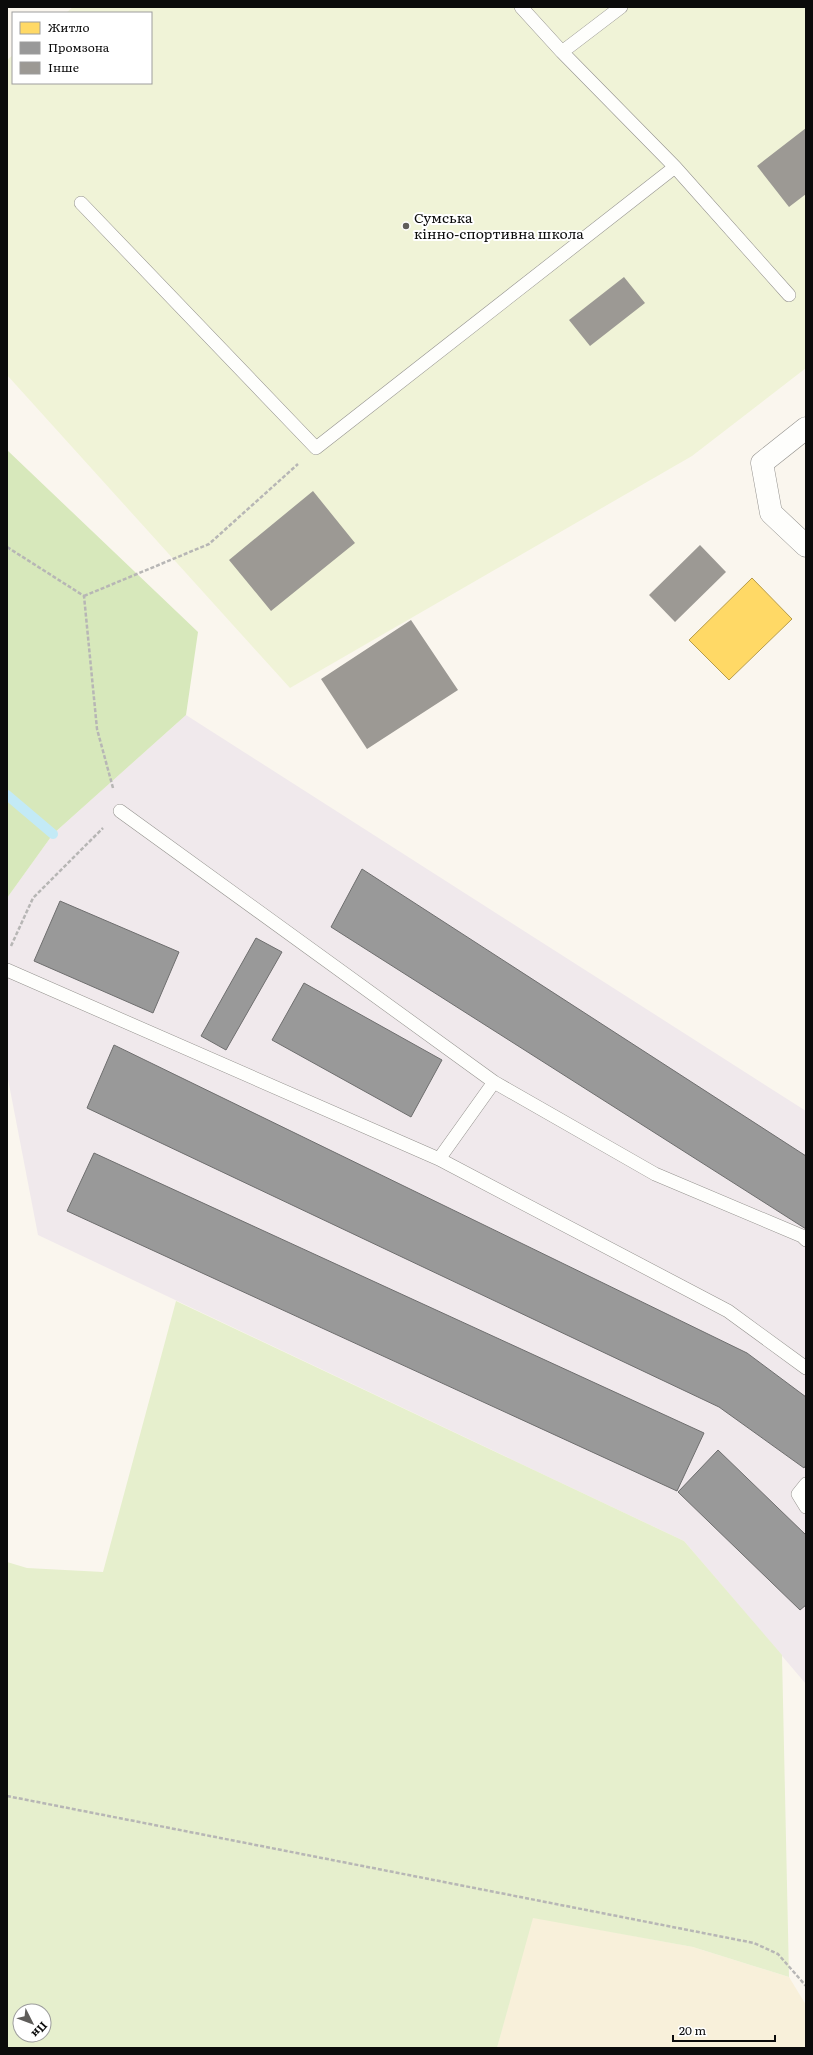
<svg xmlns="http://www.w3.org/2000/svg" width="813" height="2055" font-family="Literata,serif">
<rect width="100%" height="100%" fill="#faf6ee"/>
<path fill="#f0e9ec" d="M186 715 806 1111V1684L684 1541 38 1235 7 1074V898L53 834Z"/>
<path fill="#f8f0da" d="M532 1917 693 1947 789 1977 806 2005V2048H497Z"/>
<path fill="#e6efcd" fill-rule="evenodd" d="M176 1301 684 1541 782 1655 789 1977 693 1947 533 1918 497 2048H7V1562L27 1568 103 1572ZM20 2011H44V2035H20Z"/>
<path fill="#d7e8bb" d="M7 450 198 632 186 715 53 834 7 898Z"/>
<path fill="#f0f3d7" d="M73 7H806V368L692 456 290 688 7 375V60L13 55V83H151V13H66Z"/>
<path fill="#ffd966" stroke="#b69b4b" d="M752 578 792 619 729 680 689 640Z"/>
<path fill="#999" stroke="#6e6e6e" d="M362 869 806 1156V1229L331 927Z
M60 901 179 952 153 1013 34 961Z
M256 938 282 952 226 1050 201 1036Z
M304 983 442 1060 411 1117 272 1040Z
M114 1045 747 1353 806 1397V1465L804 1468 719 1407 87 1108Z
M94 1153 704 1433 677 1491 67 1211Z
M718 1450 806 1535V1605L800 1610 678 1492Z"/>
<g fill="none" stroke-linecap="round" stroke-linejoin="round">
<path stroke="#c3eaf6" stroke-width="10" d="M7 795 53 834"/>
</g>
<path fill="#9c9994" d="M806 128V194L789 207 757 166Z
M624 277 645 303 590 346 569 320Z
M313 491 355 543 271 611 229 560Z
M700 545 726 572 675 622 649 595Z
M411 620 458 690 367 749 321 679Z"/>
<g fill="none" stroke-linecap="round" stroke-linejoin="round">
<defs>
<path id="service" d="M521 7 562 52 675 167 789 295
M562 52 621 7
M81 203 316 448 675 167
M120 811 494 1082
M7 970 439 1159 728 1311 806 1368
M439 1159 494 1082 655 1174 802 1236 806 1240
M806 1484 798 1494 806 1507"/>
<path id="minor" d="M806 428 762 463 771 513 806 546"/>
</defs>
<use href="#service" stroke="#93918d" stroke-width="14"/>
<use href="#minor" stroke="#93918d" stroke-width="23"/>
<path stroke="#b7b6b5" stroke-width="2.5" stroke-dasharray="4 2" stroke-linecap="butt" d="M7 547 84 596 97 729 113 788
M84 596 209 544 298 464
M11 946 33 898 103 828
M7 1796 754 1943 778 1954 806 1986"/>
<use href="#service" stroke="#fefefc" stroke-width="13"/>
<use href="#minor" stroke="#fefefc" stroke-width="22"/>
</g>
<circle fill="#5f5d5a" stroke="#fff" stroke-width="1.5" cx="406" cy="226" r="4"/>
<g text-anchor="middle" stroke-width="4" stroke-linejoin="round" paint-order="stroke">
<g font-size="14" fill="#0b0b0b" stroke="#fff" text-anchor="start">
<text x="414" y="223">Сумська<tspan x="414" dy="16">кінно-спортивна школа</tspan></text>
</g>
</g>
<rect width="813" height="2055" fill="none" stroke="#0b0b0b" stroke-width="16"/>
<rect x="12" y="12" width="140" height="72" fill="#ffffff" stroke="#9d9d9d"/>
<rect x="20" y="22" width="20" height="12" fill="#ffd966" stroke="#9d9d9d"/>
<text x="48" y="32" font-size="12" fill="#0b0b0b">Житло</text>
<rect x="20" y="42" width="20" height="12" fill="#999999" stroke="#9d9d9d"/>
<text x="48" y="52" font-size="12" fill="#0b0b0b">Промзона</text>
<rect x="20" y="62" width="20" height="12" fill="#9c9994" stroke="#9d9d9d"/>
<text x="48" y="72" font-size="12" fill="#0b0b0b">Інше</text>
<g transform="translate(32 2023) rotate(132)"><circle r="19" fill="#ffffff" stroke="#9d9d9d"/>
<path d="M0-3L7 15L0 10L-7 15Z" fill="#5f5d5a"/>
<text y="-6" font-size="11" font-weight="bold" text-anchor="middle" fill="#0b0b0b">Пн</text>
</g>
<path d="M673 2035v6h102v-6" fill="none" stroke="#0b0b0b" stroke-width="2"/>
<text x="679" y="2035" font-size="12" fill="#0b0b0b" stroke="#ffffff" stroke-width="3" paint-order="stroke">20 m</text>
</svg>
